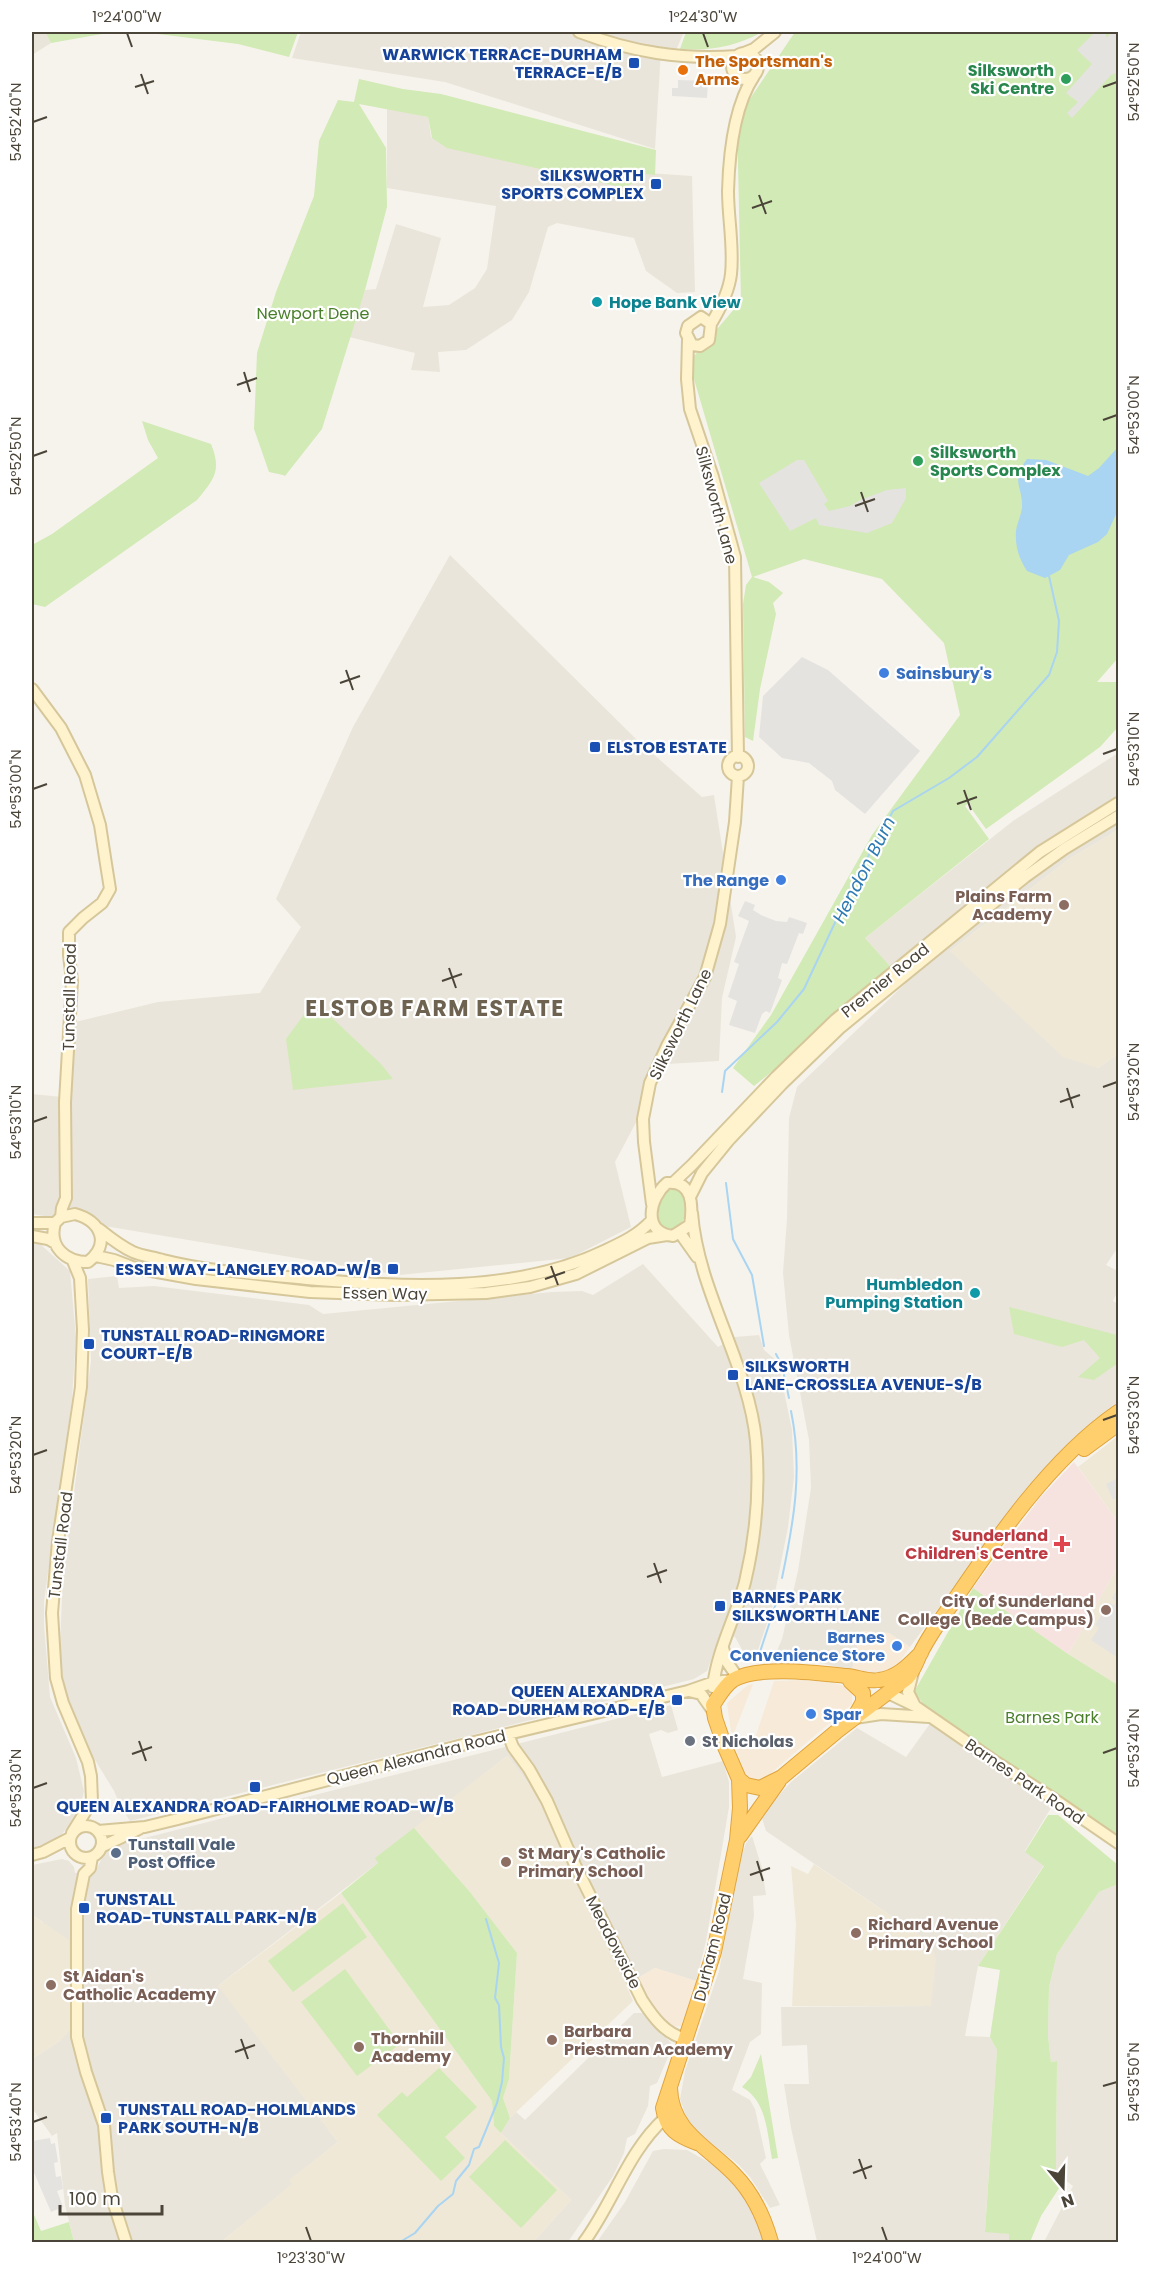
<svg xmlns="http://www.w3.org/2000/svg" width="1150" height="2274" font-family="Poppins,sans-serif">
<rect width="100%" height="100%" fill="#f6f3ec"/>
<path fill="#eae5da" d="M32 32H45L51 43 32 55Z
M301 32H684L676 50H661L655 149 445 82 292 58Z
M387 108 428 117 431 137 447 147 624 187 648 173 692 176 695 292 677 293 646 271 634 238 557 223 548 227 529 292 512 320 466 350 438 352 440 372 411 370 415 353 349 337 365 290 376 289 396 224 441 238 423 307 449 305 475 288 487 269 496 206 387 188Z
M450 555 635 738 702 797 714 795 736 937 722 998 719 1061 667 1064 615 1162 631 1227 570 1258 399 1275 32 1214V1094L62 1097 67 1024 158 1002 260 993 301 927 276 899 353 727Z
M1118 753V830L1069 859 950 951 1098 1068 1118 1054V1247L1106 1265 1118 1271V1291L1113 1301 1118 1304V1405L1101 1416 1067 1445 1025 1490 910 1647 889 1633 861 1631 852 1670 820 1663 773 1660 782 1639 798 1571 811 1488 809 1440 789 1335 783 1273 787 1219 789 1118 797 1087 905 984 865 938 1013 821Z
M32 1242 39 1243 70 1271 76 1337 72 1399 44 1602V1625L50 1697 76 1758 84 1791 79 1813 58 1839 32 1848Z
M643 1264 718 1347 735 1337 759 1335 764 1350 778 1362 792 1430 794 1477 788 1527 772 1608 755 1659 745 1655 735 1637 721 1633 707 1671 694 1679 130 1821 121 1807 114 1791 86 1745 69 1707 61 1667 60 1642 63 1577 91 1361 88 1279 117 1276 119 1288 154 1286 309 1305 323 1314 552 1292 582 1291 593 1295Z
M671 1705 678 1730 668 1733 661 1730 649 1734 662 1777 723 1761 729 1782V1807L721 1854 706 1941 696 1981 655 1968 626 1985 594 1913 536 1793 507 1756 376 1859 378 1863 219 1985 338 2142 290 2180 293 2184 221 2242H74L65 2205 57 2133 52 2136 32 2108V2059L61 2040 43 1922 32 1915V1865L62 1859 69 1861 74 1867 75 1873 95 1872 105 1852 113 1846Z
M937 1714 1058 1796 1025 1851 1044 1865 978 1966 965 2036 990 2037 997 2050 985 2231 1010 2234 1009 2242H817L791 2128 784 2084H809L807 2045 782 2046 781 2007 930 2006 931 1943 766 1831 761 1815 791 1782 857 1728 906 1757Z
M752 1836 762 1868 766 1895 753 1896 754 1916 743 1979 762 1983 761 2034 750 2042 732 2090 750 2100 755 2109 766 2158 760 2164 780 2205 770 2208 750 2177 738 2164 698 2133 686 2116 680 2099 685 2071 719 1971 739 1863 746 1843Z
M1118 1884V2242H1044L1073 2186 1056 2173 1057 2061 1051 2062 1048 2036 1049 1987 1057 1954 1099 1892Z
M634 2013H643L671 2043V2050L657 2083 650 2086 648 2106 635 2134 627 2138 624 2153 613 2176 568 2242H537L535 2240 571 2200 501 2133 510 2118 516 2112 525 2120Z
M664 2149 687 2150 710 2163 727 2177 742 2194 758 2225 763 2242H597L625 2202 653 2151Z"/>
<path fill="#f7ead8" d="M861 1631 889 1633 910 1647 897 1665 884 1671 870 1673 852 1670Z
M802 1680 834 1683 847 1687 852 1692V1704L764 1779 758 1782 749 1778 744 1770 732 1739 754 1741 774 1681Z
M753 1684 734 1733 731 1732 727 1703 748 1685Z
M655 1968 696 1981 681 2026 671 2027 653 2007 638 1978Z"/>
<path fill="#efe8d6" d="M1118 830V1054L1098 1068 1063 1057 950 951 1069 859Z
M1118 1436V1522L1078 1467Z
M1118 1566V1685L1068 1654Z
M507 1756 536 1793 594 1913 633 2001 510 2118 503 2098 509 2079 517 1953 470 1892 414 1828Z
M814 1864 931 1943 936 1959 931 2006H792L796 1924 791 1866 808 1874Z
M341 1893 492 2101 494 2126 571 2200 535 2240 537 2242H221L292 2184 289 2180 338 2142 218 1986Z
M32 1915 69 1940 70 2030 61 2040 32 2059Z"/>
<path fill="#f6e3e0" d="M1074 1462 1118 1522V1566L1068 1654 973 1588 1040 1498Z"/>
<path fill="#d2eab5" d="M45 32H113L51 43Z
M142 32H298L289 57 238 44Z
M686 32H762C735 47 710 51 680 49Z
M795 32H1118V658L1097 682H1118V727L1100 747 986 829 971 808 970 802 965 806 989 839 865 938 895 972 754 1086 733 1068 771 1015 872 835 960 715 944 643 882 579 804 559 753 577 769 582 783 593 773 603 776 614 760 689 753 741 745 737 743 604 746 585 752 577 689 362 741 301 737 118Z
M359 79 403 89 441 94 656 150 655 175 647 174 625 188 447 148 432 138 428 117 359 104 386 148 387 207 365 290 322 429 285 476 283 475 269 472 254 429 257 353 276 292 314 196 319 141 338 100 354 102Z
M142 421 211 444C222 471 214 479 197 500L45 607 32 604V545L52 534 158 458 148 440Z
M314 1001 381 1064 393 1079 293 1090 286 1039Z
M671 1188 678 1189 684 1194C688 1209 686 1230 667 1231 652 1219 655 1198 671 1188Z
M1009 1307 1117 1335 1118 1363 1094 1380 1078 1377 1100 1358 1084 1340 1062 1347 1014 1334Z
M973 1588 1068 1654 1118 1685V1840L1107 1830 924 1705 914 1692Z
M1048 1815H1058L1118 1865V1884L1099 1892 1057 1954 1049 1987 1048 2036 1051 2062 1057 2061 1056 2173 1065 2179 1041 2216 1030 2242H1009V2234L985 2232 997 2050 990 2037 1000 1970 978 1966 1044 1866 1025 1852Z
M414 1828 470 1892 517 1953 509 2079 503 2098 510 2118 501 2133 494 2126 492 2101 341 1893 378 1863 375 1858Z
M343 1903 367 1937 293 1992 268 1961Z
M345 1969 400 2044 357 2076 301 2002Z
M761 2054 778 2158 772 2159C767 2133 767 2101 742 2087L751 2077Z
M439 2068 477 2107 445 2137 465 2158 441 2181 377 2115 402 2092 407 2097Z
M505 2140 557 2190 521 2228 469 2177Z
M32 2210 41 2231 69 2222 74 2242H32Z"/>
<path fill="#e5e3e0" d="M1095 32H1105L1107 38 1111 32H1118V72L1111 75 1072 118 1067 113 1078 102 1066 93 1092 64 1077 50Z
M678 80 708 81 707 98 672 96V88H678Z
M797 460H804L828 501 824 504 829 511 850 506 860 500 887 490 906 488V498L892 523 867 533 819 525 816 518 790 531 759 483Z
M802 657 828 670 920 751 865 814 835 790 832 781 809 763 782 758 759 737 763 696Z
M745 901 755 905 753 910 761 915 776 921 787 922 789 917 807 923 803 934 799 933 787 964 782 963 778 978 782 980 770 1013 766 1011 762 1014 755 1033 729 1025 737 1001 728 997 739 964 734 962 749 921 738 916Z
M1118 1478V1497L1113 1500 1106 1484Z
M1118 1587V1658L1091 1640 1099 1628 1095 1625 1109 1603 1114 1605 1116 1602 1112 1598Z
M50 2138 51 2144 55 2143 58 2162 54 2163 56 2177 61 2176 63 2189 57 2191 63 2207 51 2212 32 2168V2141Z"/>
<path fill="#a9d4f2" d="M1118 447V510L1107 534 1098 542 1069 555 1060 570 1045 578 1027 571C1019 558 1015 547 1016 531 1017 523 1021 516 1022 508 1023 485 1010 482 1027 459L1046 460 1088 476 1099 468Z"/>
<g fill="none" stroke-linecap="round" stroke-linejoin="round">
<path stroke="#a9d4f2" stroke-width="2" d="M722 1092 725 1071 777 1022 804 989 852 886 893 811 949 778 977 757 1049 675 1057 652 1059 621 1049 576
M726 1183 733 1239 752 1275 764 1346
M776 1354 782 1366 789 1398
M782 1578C794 1521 803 1469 791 1411
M759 1655 778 1597
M400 2242 415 2233 438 2206 453 2194 456 2181 469 2165 474 2149 479 2147 497 2103 502 2082 504 2058 501 2047 499 2005 495 1998 499 1963 486 1919"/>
<defs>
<path id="secondary" d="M579 32C632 52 681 60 737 56
M744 53 754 49 775 32
M732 66a13 13 0 1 1 26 0a13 13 0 1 1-26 0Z
M701 317 711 324 709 340 700 346 692 345 686 333 688 326Z
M711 324C720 309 729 292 731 274 734 247 728 218 728 191 729 155 734 106 754 76
M688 340 687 379 690 409 713 477 735 557 738 757
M32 689 61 728 85 775 100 825 106 864 110 889 102 903 83 918 69 932V955L72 981 65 1102 66 1198 62 1208 61 1217
M728 766a10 10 0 1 1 20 0a10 10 0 1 1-20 0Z
M667 1183C693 1180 693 1206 690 1225L673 1236C642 1233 649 1198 667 1183Z
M673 1183 692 1165 776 1077 835 1020 1040 852 1118 803
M691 1195 702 1173 728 1141 782 1084 841 1027 1025 877 1064 849 1118 816
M652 1204 644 1142 643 1119 650 1083 667 1046 705 977 720 924 735 822 738 776
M692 1213C698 1292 749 1365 756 1441 760 1489 756 1536 745 1582 736 1617 717 1650 713 1687
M75 1214C101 1221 111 1244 88 1262 66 1262 48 1247 55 1223L61 1217Z
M32 1223H55
M99 1229C109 1237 120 1246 133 1252 142 1256 153 1257 163 1260 210 1272 259 1274 307 1279 405 1287 515 1294 606 1250 623 1242 638 1235 651 1221
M680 1233 697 1257
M32 1236 48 1239 55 1243
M96 1256 114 1260 135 1268 196 1279 310 1292 396 1295 486 1293 530 1287 576 1274 648 1238 667 1235
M723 1648 727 1662 738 1678
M913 1672 908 1692 915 1706
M689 1691 701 1694 713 1711
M888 1693 915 1706 996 1762 1054 1799 1118 1843
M855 1718 881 1714 929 1717
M508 1734 513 1747 529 1769 547 1801 575 1865 642 2000C653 2017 665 2034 686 2039
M70 1842a16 16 0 1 1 32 0a16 16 0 1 1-32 0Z
M98 1831 145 1827 178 1819 470 1743 688 1691 714 1682 733 1680
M72 1833 92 1801 91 1776 88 1762 63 1703 56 1678 52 1613 58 1541 81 1387 83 1330 80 1278 73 1261
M101 1847 139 1829
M32 1855 43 1852 70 1838
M92 1857 90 1868 84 1874 77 1909V2037L86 2072 104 2125 108 2172 112 2198 126 2242
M584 2242C613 2203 628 2151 665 2118"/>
<path id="highway" d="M1084 1449 1118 1424
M850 1681 863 1693V1702L855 1716
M739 1779 746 1785 760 1788 782 1777 836 1732 907 1678C914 1670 916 1663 920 1654 928 1638 939 1622 949 1608 995 1540 1051 1458 1118 1412
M740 1836 779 1781
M670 2088C671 2131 708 2147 734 2174 753 2193 764 2217 771 2242
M697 2143C679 2136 666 2130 663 2108L714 1952 737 1840 740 1808 739 1779 725 1747 715 1718 713 1705C719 1696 724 1686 733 1680 758 1665 819 1673 847 1676 858 1677 868 1682 879 1680 897 1678 909 1665 921 1653"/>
</defs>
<use href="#secondary" stroke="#d6c79b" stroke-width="14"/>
<use href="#highway" stroke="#e0a43c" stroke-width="16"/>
<use href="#secondary" stroke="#fff3cd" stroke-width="10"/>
<use href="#highway" stroke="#ffcf6e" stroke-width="14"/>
</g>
<path fill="none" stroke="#4b4439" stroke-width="2" d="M127 33 132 47M703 33 708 47M141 74 148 94M135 87 154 81M1103 87 1117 82M33 122 47 117M759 195 766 214M752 208 772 201M244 372 250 392M237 385 257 378M1103 420 1117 415M33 456 47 451M861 492 868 512M855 506 875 499M346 670 353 690M340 683 360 676M1103 754 1117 749M33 789 47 784M964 790 971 810M957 804 977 797M449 968 456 988M442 981 462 974M1103 1087 1117 1082M1067 1088 1073 1108M1060 1102 1080 1095M33 1122 47 1117M551 1266 558 1285M545 1279 565 1272M1103 1420 1117 1415M33 1455 47 1450M654 1563 661 1583M647 1577 667 1570M139 1741 146 1761M1103 1753 1117 1748M132 1754 152 1747M33 1788 47 1783M757 1861 763 1881M750 1875 770 1868M241 2039 248 2059M235 2052 255 2045M1103 2086 1117 2082M33 2122 47 2117M859 2159 866 2179M853 2173 872 2166M306 2227 311 2241M882 2227 887 2241"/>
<g fill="#1a4fb4" stroke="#fff" stroke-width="2">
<rect x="628" y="57" width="12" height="12" rx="3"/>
<rect x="650" y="178" width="12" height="12" rx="3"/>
<rect x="589" y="741" width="12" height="12" rx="3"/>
<rect x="387" y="1263" width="12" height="12" rx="3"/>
<rect x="83" y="1338" width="12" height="12" rx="3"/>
<rect x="727" y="1369" width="12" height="12" rx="3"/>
<rect x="714" y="1600" width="12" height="12" rx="3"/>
<rect x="671" y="1694" width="12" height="12" rx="3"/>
<rect x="249" y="1781" width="12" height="12" rx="3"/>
<rect x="78" y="1902" width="12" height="12" rx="3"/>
<rect x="100" y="2112" width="12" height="12" rx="3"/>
</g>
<circle fill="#e8710a" stroke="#fff" stroke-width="2" cx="683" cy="70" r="6"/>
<g fill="#2e9e5b" stroke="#fff" stroke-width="2">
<circle cx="1066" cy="79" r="6"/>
<circle cx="918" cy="461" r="6"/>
</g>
<g fill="#0f9aa8" stroke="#fff" stroke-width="2">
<circle cx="597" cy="302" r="6"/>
<circle cx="975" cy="1293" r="6"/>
</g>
<g fill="#3f7fe0" stroke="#fff" stroke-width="2">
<circle cx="884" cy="673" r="6"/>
<circle cx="781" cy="880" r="6"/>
<circle cx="897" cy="1646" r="6"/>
<circle cx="811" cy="1714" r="6"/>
</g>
<g fill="#8d6e63" stroke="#fff" stroke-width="2">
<circle cx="1064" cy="905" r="6"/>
<circle cx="1106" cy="1610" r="6"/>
<circle cx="506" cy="1862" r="6"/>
<circle cx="856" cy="1933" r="6"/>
<circle cx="51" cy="1985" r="6"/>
<circle cx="552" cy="2040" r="6"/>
<circle cx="359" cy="2047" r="6"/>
</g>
<path fill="#e0444e" stroke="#fff" stroke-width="2" d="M1059 1535h6v6h6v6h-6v6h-6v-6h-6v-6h6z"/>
<circle fill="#6b7280" stroke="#fff" stroke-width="2" cx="690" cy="1741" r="6"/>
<circle fill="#5c6f8a" stroke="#fff" stroke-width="2" cx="116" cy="1853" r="6"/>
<g text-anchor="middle" stroke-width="4.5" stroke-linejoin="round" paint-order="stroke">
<g font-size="16" font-weight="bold" fill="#164399" stroke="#fff" text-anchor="start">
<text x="622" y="60" text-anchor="end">WARWICK TERRACE-DURHAM<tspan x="622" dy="18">TERRACE-E/B</tspan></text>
<text x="644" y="181" text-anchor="end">SILKSWORTH<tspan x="644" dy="18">SPORTS COMPLEX</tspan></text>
<text x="607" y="753">ELSTOB ESTATE</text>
<text x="381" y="1275" text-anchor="end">ESSEN WAY-LANGLEY ROAD-W/B</text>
<text x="101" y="1341">TUNSTALL ROAD-RINGMORE<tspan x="101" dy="18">COURT-E/B</tspan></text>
<text x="745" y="1372">SILKSWORTH<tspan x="745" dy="18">LANE-CROSSLEA AVENUE-S/B</tspan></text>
<text x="732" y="1603">BARNES PARK<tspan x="732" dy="18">SILKSWORTH LANE</tspan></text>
<text x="665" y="1697" text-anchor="end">QUEEN ALEXANDRA<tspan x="665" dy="18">ROAD-DURHAM ROAD-E/B</tspan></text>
<text x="255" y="1812" text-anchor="middle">QUEEN ALEXANDRA ROAD-FAIRHOLME ROAD-W/B</text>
<text x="96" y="1905">TUNSTALL<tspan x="96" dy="18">ROAD-TUNSTALL PARK-N/B</tspan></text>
<text x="118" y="2115">TUNSTALL ROAD-HOLMLANDS<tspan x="118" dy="18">PARK SOUTH-N/B</tspan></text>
</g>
<g font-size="16" font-weight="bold" fill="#c56008" stroke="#fff" text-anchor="start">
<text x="695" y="67">The Sportsman's<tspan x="695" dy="18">Arms</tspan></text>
</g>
<g font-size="16" font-weight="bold" fill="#27864d" stroke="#fff" text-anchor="end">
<text x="1054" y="76">Silksworth<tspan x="1054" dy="18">Ski Centre</tspan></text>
<text x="930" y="458" text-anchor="start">Silksworth<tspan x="930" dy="18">Sports Complex</tspan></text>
</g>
<g font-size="16" font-weight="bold" fill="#0d838f" stroke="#fff" text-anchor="start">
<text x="609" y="308">Hope Bank View</text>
<text x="963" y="1290" text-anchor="end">Humbledon<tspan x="963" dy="18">Pumping Station</tspan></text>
</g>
<g font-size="16" fill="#4a7f2a" stroke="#fff">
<text x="313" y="319">Newport Dene</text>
<text x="1052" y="1723">Barnes Park</text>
</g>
<g font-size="16" fill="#4b4439" stroke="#fff">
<text transform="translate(717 505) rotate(75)" y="6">Silksworth Lane</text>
<text transform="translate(885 980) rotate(-39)" y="6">Premier Road</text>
<text transform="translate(69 997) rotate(-89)" y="6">Tunstall Road</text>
<text transform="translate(680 1024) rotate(-64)" y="6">Silksworth Lane</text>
<text transform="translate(385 1293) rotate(1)" y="6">Essen Way</text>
<text transform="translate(60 1545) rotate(-83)" y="6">Tunstall Road</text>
<text transform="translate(416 1757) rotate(-14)" y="6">Queen Alexandra Road</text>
<text transform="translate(1025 1781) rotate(34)" y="6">Barnes Park Road</text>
<text transform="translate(614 1942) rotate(63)" y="6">Meadowside</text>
<text transform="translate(712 1947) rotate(-76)" y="6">Durham Road</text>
</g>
<g font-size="16" font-weight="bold" fill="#366cbe" stroke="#fff" text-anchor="start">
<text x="896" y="679">Sainsbury's</text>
<text x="769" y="886" text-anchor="end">The Range</text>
<text x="885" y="1643" text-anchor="end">Barnes<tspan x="885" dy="18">Convenience Store</tspan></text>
<text x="823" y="1720">Spar</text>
</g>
<g font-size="16" font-weight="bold" fill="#785e54" stroke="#fff" text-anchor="start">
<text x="1052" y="902" text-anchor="end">Plains Farm<tspan x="1052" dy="18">Academy</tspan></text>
<text x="1094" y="1607" text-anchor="end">City of Sunderland<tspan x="1094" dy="18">College (Bede Campus)</tspan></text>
<text x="518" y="1859">St Mary's Catholic<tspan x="518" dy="18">Primary School</tspan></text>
<text x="868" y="1930">Richard Avenue<tspan x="868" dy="18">Primary School</tspan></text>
<text x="63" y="1982">St Aidan's<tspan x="63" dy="18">Catholic Academy</tspan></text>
<text x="564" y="2037">Barbara<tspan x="564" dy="18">Priestman Academy</tspan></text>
<text x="371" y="2044">Thornhill<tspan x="371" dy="18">Academy</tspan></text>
</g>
<g font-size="16" font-weight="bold" fill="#be3a42" stroke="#fff" text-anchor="end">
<text x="1048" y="1541">Sunderland<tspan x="1048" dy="18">Children's Centre</tspan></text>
</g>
<g font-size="16" font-weight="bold" fill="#5b616d" stroke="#fff" text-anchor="start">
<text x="702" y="1747">St Nicholas</text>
</g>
<g font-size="16" font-weight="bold" fill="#4e5e75" stroke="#fff" text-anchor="start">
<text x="128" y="1850">Tunstall Vale<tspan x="128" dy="18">Post Office</tspan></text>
</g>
<g font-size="18" font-style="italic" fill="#2e7ab2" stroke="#fff">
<text transform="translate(864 870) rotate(-63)" y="6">Hendon Burn</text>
</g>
<g font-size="22" font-weight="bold" letter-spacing="1.5" fill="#6e6250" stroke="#fff">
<text x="435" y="1016">ELSTOB FARM ESTATE</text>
</g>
</g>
<rect width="1150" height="2274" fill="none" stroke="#ffffff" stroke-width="66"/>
<g transform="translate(1063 2187) rotate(161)" stroke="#ffffff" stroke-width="4.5" paint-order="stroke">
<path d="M0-4.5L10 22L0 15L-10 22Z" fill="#4b4439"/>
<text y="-9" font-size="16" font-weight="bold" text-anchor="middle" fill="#4b4439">N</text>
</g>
<path d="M60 2205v9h102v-9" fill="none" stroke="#4b4439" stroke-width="3"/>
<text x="69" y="2205" font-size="18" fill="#4b4439" stroke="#ffffff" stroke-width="4.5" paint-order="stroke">100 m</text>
<rect x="33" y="33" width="1084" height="2208" fill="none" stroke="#4b4439" stroke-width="2"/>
<g font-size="15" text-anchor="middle" fill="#4b4439">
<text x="127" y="22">1°24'00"W</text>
<text x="703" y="22">1°24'30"W</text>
<text transform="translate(1134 82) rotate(-90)" y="5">54°52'50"N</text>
<text transform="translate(16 122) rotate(-90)" y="5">54°52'40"N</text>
<text transform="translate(1134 415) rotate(-90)" y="5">54°53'00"N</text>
<text transform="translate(16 456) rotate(-90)" y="5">54°52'50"N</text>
<text transform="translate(1134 749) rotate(-90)" y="5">54°53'10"N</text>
<text transform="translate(16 789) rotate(-90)" y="5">54°53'00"N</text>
<text transform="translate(1134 1082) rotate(-90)" y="5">54°53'20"N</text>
<text transform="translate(16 1122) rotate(-90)" y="5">54°53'10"N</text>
<text transform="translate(1134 1415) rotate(-90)" y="5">54°53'30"N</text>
<text transform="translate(16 1455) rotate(-90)" y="5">54°53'20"N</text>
<text transform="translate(1134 1748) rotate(-90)" y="5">54°53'40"N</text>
<text transform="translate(16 1788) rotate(-90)" y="5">54°53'30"N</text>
<text transform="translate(1134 2082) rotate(-90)" y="5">54°53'50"N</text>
<text transform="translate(16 2122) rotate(-90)" y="5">54°53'40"N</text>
<text x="311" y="2263">1°23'30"W</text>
<text x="887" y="2263">1°24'00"W</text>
</g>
</svg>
